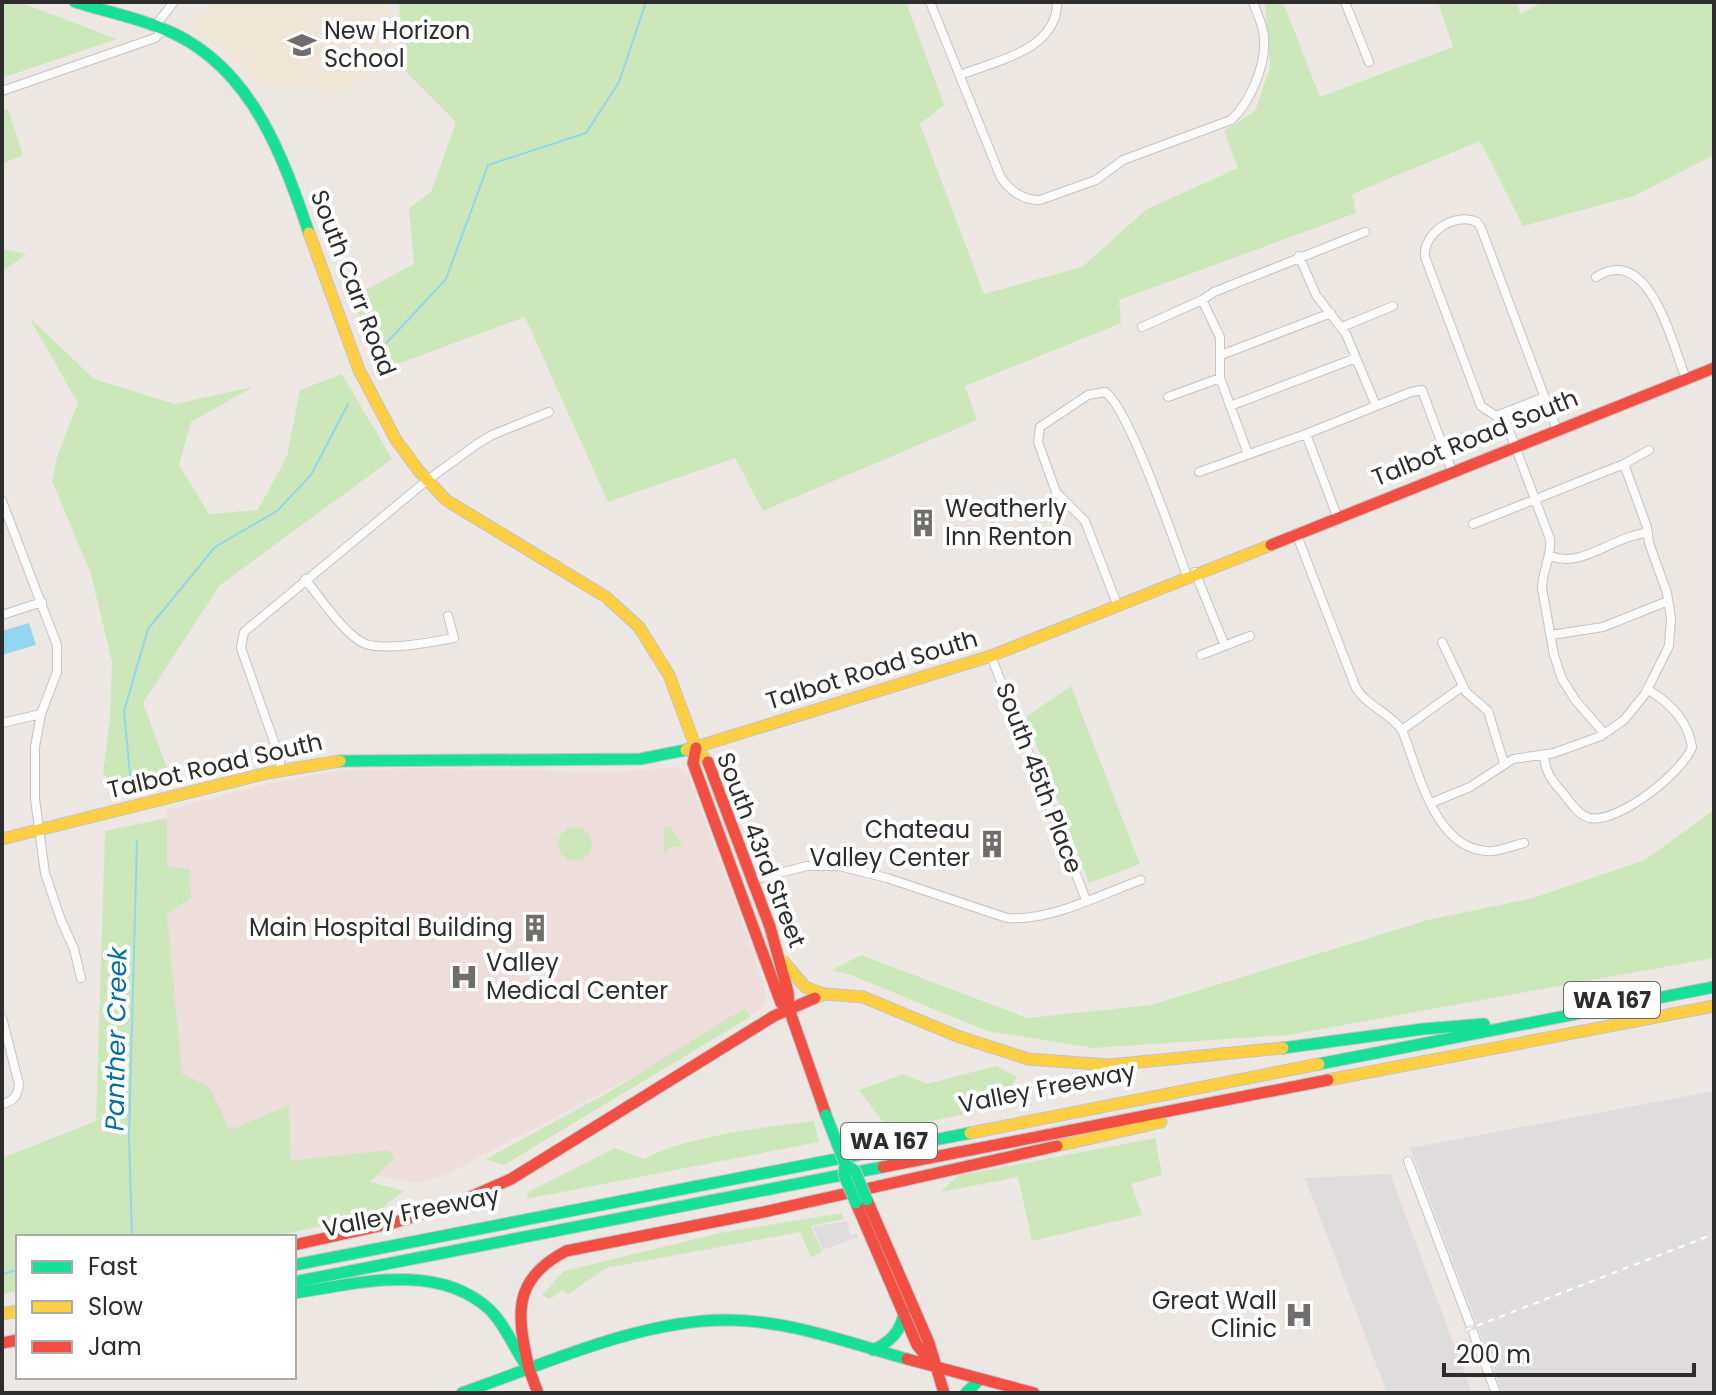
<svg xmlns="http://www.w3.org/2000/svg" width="1716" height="1395" font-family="Poppins,sans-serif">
<rect width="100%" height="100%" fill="#ece7e2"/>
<path fill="#dfdcde" d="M1714 1091V1393H1503L1410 1148Z
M1390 1174 1472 1393H1387L1305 1178Z
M847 1221 850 1235 857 1233 858 1237 823 1250 813 1227Z"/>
<path fill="#efe6d7" d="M212 2H388L391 62 341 93 259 85 238 60 192 29Z"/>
<path fill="#eddddb" d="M679 767 688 775 749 941 766 993 762 1009 447 1174 418 1183 168 1140 167 810 259 786 335 771 418 768 612 772Z
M1296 1305 1299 1312 1307 1309 1311 1318 1292 1325 1286 1308Z"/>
<path fill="#cce8ba" d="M2 2H19L117 39 2 78Z
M399 2H906L944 105 920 124 984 294 1082 267 1147 209 1238 168 1224 131 1255 111 1270 68 1265 2H1283L1320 97 1453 47 1438 2H1516L1521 14 1543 2H1714V155L1634 196 1523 226 1480 141 1352 194 1356 213 1119 300 1121 323 965 386 977 420 763 511 735 458 608 502 525 317 381 370 352 297 414 264 409 208 431 192 456 122 403 69Z
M8 109 23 155 2 164V111Z
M2 249 26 254 2 272Z
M29 317 94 379 175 404 253 387 191 422 179 465 209 514 258 510 287 456 300 390 342 374 392 459 220 585 143 703 174 787 119 793 103 773 110 718 112 662 91 574 52 481 57 457 78 403Z
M1071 686 1140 864 1089 883 1026 717Z
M1714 807V958L1288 1035 1094 1048 987 1031 851 975 832 970 861 955 1027 1018 1151 1005 1428 920 1533 898 1645 860 1711 812Z
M167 818V866L190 870 191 897 167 915 182 1074 209 1087 230 1130 289 1105 290 1161 389 1150 395 1158 370 1182 404 1191 374 1214 272 1237H18V1291L2 1294V1158L96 1121 105 831Z
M670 826 685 849 681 846 671 847 664 854V827Z
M558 844a17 17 0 1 1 34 0a17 17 0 1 1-34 0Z
M745 1008 750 1017 504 1165 486 1159 609 1092Z
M996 1066 1017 1077 999 1107 889 1130 859 1090 904 1074 927 1084Z
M814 1121 819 1142 526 1199 530 1191 615 1148 644 1159C686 1136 765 1127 814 1121Z
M1155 1138 1162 1175 1131 1184 1142 1215 1032 1241 1018 1177 941 1192 957 1176Z
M842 1213 844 1219 811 1226 822 1252 811 1257 800 1232 606 1268 567 1295 563 1290 549 1299 542 1295 564 1271 720 1233Z"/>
<path fill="#93d6ef" d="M29 623 36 645 2 655V631Z"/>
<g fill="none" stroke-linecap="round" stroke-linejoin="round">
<path stroke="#93d6ef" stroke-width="2" d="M379 351 446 279 488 165 586 133 619 82 646 2
M131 785 124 711 148 629 215 547 277 511 311 475 348 404
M132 1237 129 1136 137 841
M2 1274 18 1270"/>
<defs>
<path id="street" d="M930 2 1001 178C1011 191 1022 200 1040 200L1096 180 1123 160 1231 120C1250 103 1266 65 1264 39 1264 26 1257 14 1253 2
M1345 2 1369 62
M155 26 174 2
M960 75C995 61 1058 50 1057 2
M2 91 155 38 164 30
M1299 256 1316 295 1346 334 1376 406
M1596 277C1650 243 1672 344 1686 379
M1202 300 1220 337V378L1248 454
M1142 327 1202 300 1214 292 1365 232
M1342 327 1393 306
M1221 355 1331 313
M1168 397 1220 378
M1545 397 1496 416 1481 406 1425 257C1423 232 1455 212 1477 222L1481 228 1557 430
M1230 406 1356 358
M1503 414 1550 539C1552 556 1542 571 1542 588L1554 655 1562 679 1576 701 1604 733
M1306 434 1337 516
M1199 472 1306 434 1411 392 1422 390 1452 471
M2 501 57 645V672L41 714 35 747V799L45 873 61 920 74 949 81 978
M1473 524 1624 464 1649 450
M1296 533 1356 688C1367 706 1389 712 1402 730 1419 772 1436 855 1493 851 1503 850 1514 845 1524 843
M1550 556C1583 569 1614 535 1648 533
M1195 572 1225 646
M305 579C319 596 346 637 366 644 387 651 432 642 454 638L448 616
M1117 604 1085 521 1056 492 1038 442 1040 427 1088 395 1105 392C1128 406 1175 543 1187 576
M2 615 42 602
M1551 635 1603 627 1668 601
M1442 642 1466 692 1488 711 1504 763
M1201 655 1250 636
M991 656 1086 900
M2 723 41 714
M1402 730 1463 686
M1544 756C1545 772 1552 781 1563 793 1570 802 1578 815 1590 818 1618 824 1683 772 1692 747 1688 720 1669 702 1647 689
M281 770 279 756 241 648 244 632 425 482 477 444 492 435 549 412
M1431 803 1470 787 1513 759 1554 753 1601 736 1624 720 1645 694 1669 646 1671 618 1667 593 1649 543 1647 527 1624 464
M752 880 807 866H839L887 878 1007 918C1052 921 1099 895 1141 880
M2 1018 19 1084C18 1096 14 1101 2 1104
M1408 1161 1496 1393"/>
<path id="fast" d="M75 2C108 12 143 19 175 34 253 72 283 157 309 233
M340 761 640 759 686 750
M1283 1048 1423 1029 1484 1024
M1319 1064 1714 987
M294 1265 970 1133
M294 1282 883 1167
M294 1293C357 1284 436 1261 489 1309 505 1324 513 1347 526 1365
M873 1350C890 1342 901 1332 904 1312
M462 1393C545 1364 639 1320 727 1320 788 1320 849 1343 907 1359
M966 1393 980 1379"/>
<path id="slow" d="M309 233 359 370 396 440 419 471 446 500 606 597 639 627 669 675 696 748 708 762
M686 750 991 656 1271 545
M2 839 267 773 340 761
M784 962 805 987 824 994
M815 998 825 994 863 997 957 1036 1028 1059 1109 1065 1283 1048
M1328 1080 1714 1006
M970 1133 1319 1064
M1057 1146 1161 1122
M2 1314 18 1311"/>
<path id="jam" d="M1271 545 1714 368
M696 748 693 763 781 1003 789 1009 826 1115
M708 762 770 927 788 992 789 1009
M883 1167 1328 1080
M867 1200 929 1343 944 1393
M856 1203 917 1345 930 1361
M294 1245 393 1223 459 1202 511 1179 774 1016 815 998
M2 1343 18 1340
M907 1359 1034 1393
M529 1369 538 1393
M529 1369C517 1315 511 1280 566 1251L759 1213 1057 1146"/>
</defs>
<use href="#street" stroke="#c5c3c3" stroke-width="10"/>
<use href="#fast" stroke="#c5c3c3" stroke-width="13"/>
<use href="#slow" stroke="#c5c3c3" stroke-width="13"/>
<use href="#jam" stroke="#c5c3c3" stroke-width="13"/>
<use href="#street" stroke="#fcfbfb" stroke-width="8"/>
<use href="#fast" stroke="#16e098" stroke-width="11"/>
<use href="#slow" stroke="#ffcf43" stroke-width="11"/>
<use href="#jam" stroke="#f24e42" stroke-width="11"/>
<defs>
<path id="rail" d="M1466 1330 1714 1234"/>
</defs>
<use href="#rail" stroke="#dedee0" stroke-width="5"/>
<use href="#rail" stroke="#fff" stroke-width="2" stroke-dasharray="6" stroke-linecap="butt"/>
<defs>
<path id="fast-bridge" d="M826 1115 845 1164 844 1175 856 1203
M845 1164 855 1171 867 1200"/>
</defs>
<use href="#fast-bridge" stroke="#c5c3c3" stroke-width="13" stroke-linecap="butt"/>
<use href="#fast-bridge" stroke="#16e098" stroke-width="11"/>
</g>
<defs>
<symbol id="school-bare" viewBox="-9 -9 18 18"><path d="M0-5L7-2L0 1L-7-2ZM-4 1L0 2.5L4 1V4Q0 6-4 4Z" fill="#706e6c" stroke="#fff" stroke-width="2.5" paint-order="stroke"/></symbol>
<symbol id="building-bare" viewBox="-9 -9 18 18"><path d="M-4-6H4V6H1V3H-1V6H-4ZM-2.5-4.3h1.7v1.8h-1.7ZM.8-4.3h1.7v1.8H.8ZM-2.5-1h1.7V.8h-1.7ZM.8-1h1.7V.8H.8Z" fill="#706e6c" stroke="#fff" stroke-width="2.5" paint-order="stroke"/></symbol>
<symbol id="hospital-bare" viewBox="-9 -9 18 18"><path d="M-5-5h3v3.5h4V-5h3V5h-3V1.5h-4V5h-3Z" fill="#706e6c" stroke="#fff" stroke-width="2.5" paint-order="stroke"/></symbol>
</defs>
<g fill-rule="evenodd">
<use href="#school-bare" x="282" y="25" width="40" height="40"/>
<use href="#building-bare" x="903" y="503" width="40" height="40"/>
<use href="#building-bare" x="972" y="824" width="40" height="40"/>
<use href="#building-bare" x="515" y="908" width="40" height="40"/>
<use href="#hospital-bare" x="444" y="957" width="40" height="40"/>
<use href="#hospital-bare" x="1279" y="1295" width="40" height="40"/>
</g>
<g text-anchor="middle" stroke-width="8" stroke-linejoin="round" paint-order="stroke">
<g fill="#fff" stroke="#6c6c6c" stroke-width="2">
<rect x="1564" y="982" width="96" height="36" rx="6"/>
<rect x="841" y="1123" width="96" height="36" rx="6"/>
</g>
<g font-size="22" font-weight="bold" fill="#2d2d2d">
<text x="1612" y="1008">WA 167</text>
<text x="889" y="1149">WA 167</text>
</g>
<g font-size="24" fill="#2d2d2d" stroke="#fff" text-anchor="start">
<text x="324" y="39">New Horizon<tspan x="324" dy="28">School</tspan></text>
<text x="945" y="517">Weatherly<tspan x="945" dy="28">Inn Renton</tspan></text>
<text x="970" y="838" text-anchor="end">Chateau<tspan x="970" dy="28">Valley Center</tspan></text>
<text x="513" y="936" text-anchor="end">Main Hospital Building</text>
<text x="486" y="971">Valley<tspan x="486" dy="28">Medical Center</tspan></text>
<text x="1277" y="1309" text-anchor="end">Great Wall<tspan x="1277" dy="28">Clinic</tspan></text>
</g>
<g font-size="24" fill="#2d2d2d" stroke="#fff">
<text transform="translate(353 283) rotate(69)" y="8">South Carr Road</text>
<text transform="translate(1475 438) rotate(-22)" y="8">Talbot Road South</text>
<text transform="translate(872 670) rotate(-17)" y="8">Talbot Road South</text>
<text transform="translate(215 766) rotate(-13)" y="8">Talbot Road South</text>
<text transform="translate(1039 778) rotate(69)" y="8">South 45th Place</text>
<text transform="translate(761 850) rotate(69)" y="8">South 43rd Street</text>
<text transform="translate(1047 1088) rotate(-11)" y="8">Valley Freeway</text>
<text transform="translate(411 1212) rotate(-11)" y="8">Valley Freeway</text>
</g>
<g font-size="26" font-style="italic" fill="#066da7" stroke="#fff">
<text transform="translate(116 1039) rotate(-89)" y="9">Panther Creek</text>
</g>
</g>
<rect width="1716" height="1395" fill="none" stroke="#2d2d2d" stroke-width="8"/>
<rect x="16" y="1235" width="280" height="144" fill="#ffffff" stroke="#ababab" stroke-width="2"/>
<rect x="32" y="1261" width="40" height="12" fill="#16e098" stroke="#ababab" stroke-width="2"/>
<text x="88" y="1275" font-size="24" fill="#2d2d2d">Fast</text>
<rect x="32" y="1301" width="40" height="12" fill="#ffcf43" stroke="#ababab" stroke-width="2"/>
<text x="88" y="1315" font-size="24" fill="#2d2d2d">Slow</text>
<rect x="32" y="1341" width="40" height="12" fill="#f24e42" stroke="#ababab" stroke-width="2"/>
<text x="88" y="1355" font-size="24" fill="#2d2d2d">Jam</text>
<path d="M1444 1363v12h250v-12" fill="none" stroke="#2d2d2d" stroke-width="4"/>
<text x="1456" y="1363" font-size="24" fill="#2d2d2d" stroke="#ffffff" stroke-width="6" paint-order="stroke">200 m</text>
</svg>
